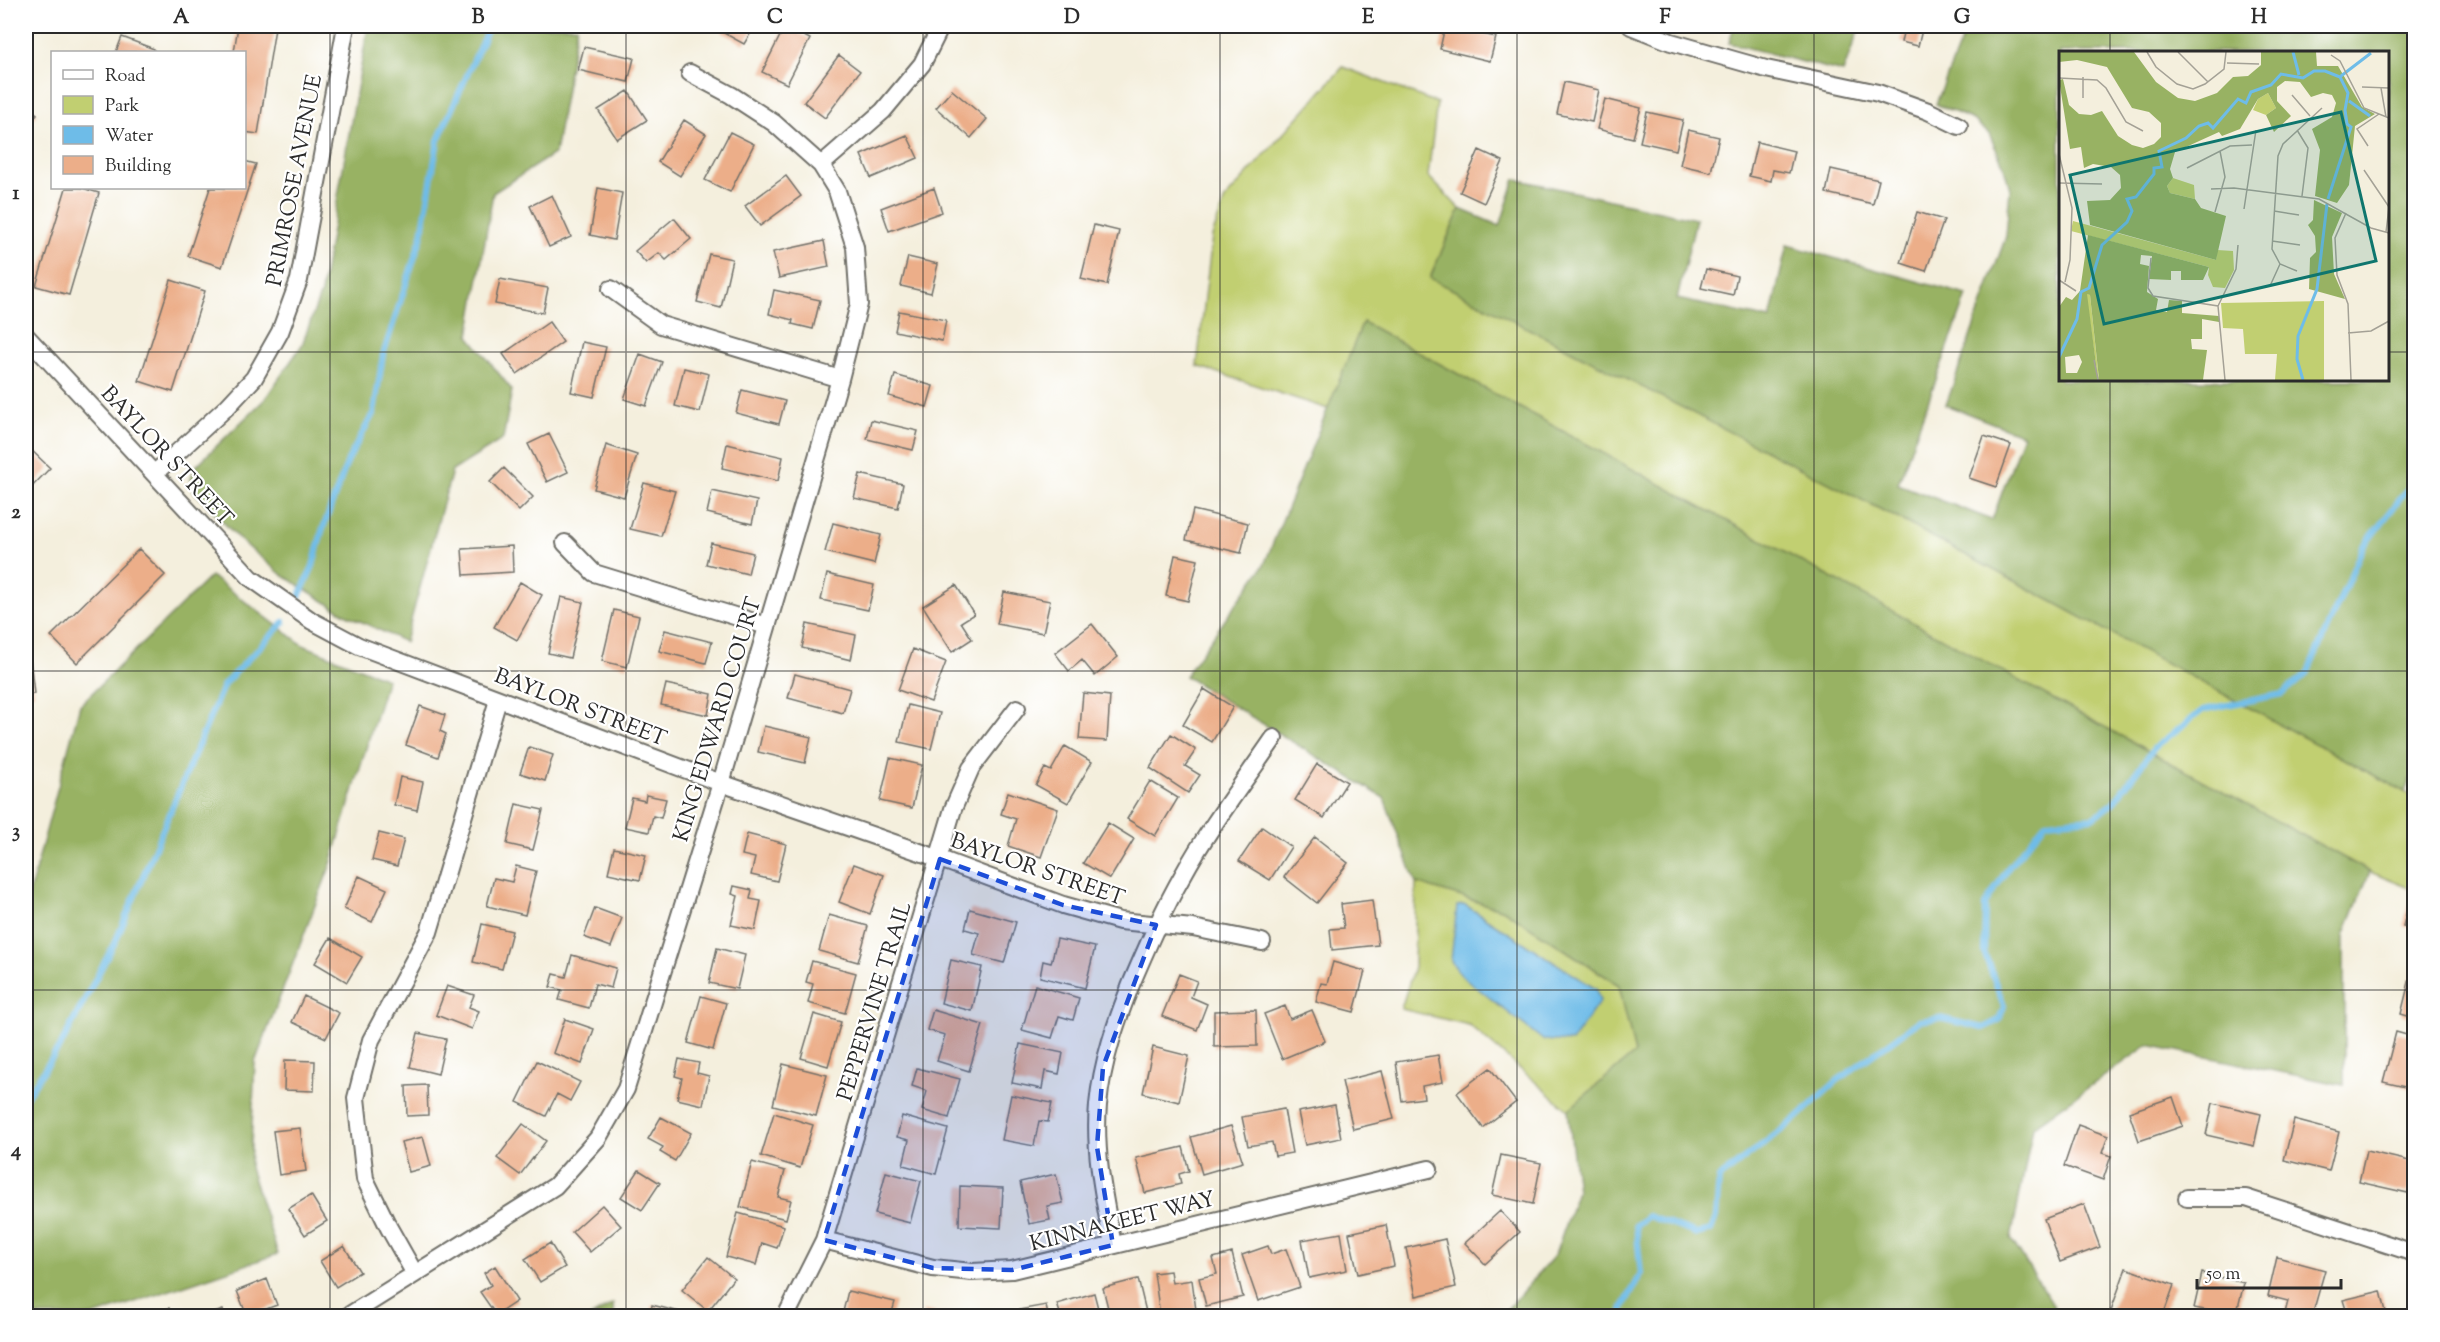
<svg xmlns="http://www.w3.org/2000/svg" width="2440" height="1342" font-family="'Sorts Mill Goudy',serif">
<rect width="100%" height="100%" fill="#fff"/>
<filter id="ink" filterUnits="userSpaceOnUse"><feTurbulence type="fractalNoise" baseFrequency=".0167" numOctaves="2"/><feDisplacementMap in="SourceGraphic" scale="12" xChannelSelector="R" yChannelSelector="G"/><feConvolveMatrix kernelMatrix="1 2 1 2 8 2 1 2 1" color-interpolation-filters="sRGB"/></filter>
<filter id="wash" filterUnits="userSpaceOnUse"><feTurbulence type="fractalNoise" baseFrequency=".008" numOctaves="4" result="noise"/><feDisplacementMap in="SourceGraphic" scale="24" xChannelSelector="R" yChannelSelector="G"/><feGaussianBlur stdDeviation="1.35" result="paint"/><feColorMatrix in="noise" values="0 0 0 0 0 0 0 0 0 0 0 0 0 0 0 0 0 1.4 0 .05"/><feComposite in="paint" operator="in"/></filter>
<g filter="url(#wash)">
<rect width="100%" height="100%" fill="#f4efdd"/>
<path fill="#c1cf71" stroke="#767d4e" stroke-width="1.5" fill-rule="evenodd" d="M1343 67 1437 103 1428 176 1460 209 1430 278 1905 522 2414 797V890L2370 872 1363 322 1328 409 1197 366 1212 237 1225 199Z
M1416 883 1504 910 1619 985 1635 1053 1568 1110 1469 1025 1401 1009 1414 967ZM1465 905 1596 989 1501 1008 1487 994 1457 906Z"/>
<path fill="#98b263" stroke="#626e47" stroke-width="1.5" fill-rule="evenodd" d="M368 26H577L555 153 493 193 469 336 512 390 503 439 452 471 405 642 345 614 282 575 240 540 193 490 191 478 195 467 265 399 302 345 321 292Z
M1734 26H1860L1843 72 1729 43Z
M1967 26H2414V770L2405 792 1905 522 1430 278 1460 209 1500 226 1515 179 1696 219 1677 299 1770 319 1787 245 1967 295 1898 484 1992 520 2023 435 1946 405 2006 236 2010 189 2003 164 1989 134 1973 120 1936 104ZM2388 52V380H2060V52Z
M1363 322 2370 872 2344 935V1085L2148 1045 2033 1127 2011 1239 2060 1316H1501L1555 1255 1577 1191 1568 1110 1635 1053 1619 985 1504 910 1416 883 1384 798 1185 676 1264 565Z
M211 576 303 645 387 679 331 864 255 1062 250 1168 278 1254 93 1316H26V905L80 705Z
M613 1304 614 1316H592Z"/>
<path fill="#6ebce8" stroke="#4c748a" stroke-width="1.5" d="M1465 905 1596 989 1600 1001 1571 1042 1543 1040 1461 975 1451 961 1457 906Z"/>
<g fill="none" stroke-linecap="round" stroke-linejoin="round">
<path stroke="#6ebce8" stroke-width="6" d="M299 597 313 566 322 531 348 460 374 412 383 355 422 235 438 140 489 26
M26 1097 62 1043 117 938 224 684 284 622
M1621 1316 1623 1307 1641 1274 1636 1225 1648 1216 1697 1234 1711 1230 1716 1217 1719 1178 1792 1122 1838 1080 1919 1021 1939 1018 1983 1028 1999 1020 2004 1006 1984 952 1985 905 2008 868 2046 822 2093 818 2113 803 2154 748 2203 710 2282 694 2307 674 2363 547 2414 481"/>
</g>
<g id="blocks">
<path fill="#ecae89" d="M26 26H30L29 49 26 48Z
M238 26 275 28 258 134 244 132V52H234Z
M726 26H755L744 44 722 32Z
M785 26 810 39 787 84 762 72Z
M1445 26 1496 37 1490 61 1440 49Z
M1884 26H1923L1918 46 1901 42 1903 33 1883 28Z
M122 37 154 49 153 52H116Z
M584 47 634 58 628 82 578 70Z
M839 55 860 71 825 118 804 102Z
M1564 82 1599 90 1592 122 1557 114Z
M952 90 987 119 971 138 936 108Z
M628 91 647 120 617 139 598 110Z
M1605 99 1641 108 1633 138 1597 129Z
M26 105 37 114 26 129Z
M1647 112 1683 120 1676 150 1640 142Z
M684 120 706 134 680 176 658 162Z
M1688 130 1719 137 1711 172 1680 165Z
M730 132 754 144 730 192 705 180Z
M907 135 918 158 871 178 861 155Z
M1757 142 1794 151 1789 173 1773 170 1771 181 1749 176Z
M1479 150 1503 161 1484 203 1460 192Z
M244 161 256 164 222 267 188 256 210 188H244Z
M1831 169 1879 180 1873 204 1826 193Z
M786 176 801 196 760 226 745 206Z
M66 188H82L99 193 69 295 36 286Z
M598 188 622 193 614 240 590 235Z
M934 188 942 212 889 231 881 208Z
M552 195 571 237 549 247 530 206Z
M1917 212 1944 220 1926 271 1901 263Z
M674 218 691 239 666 260 659 253 646 263 635 251Z
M1094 225 1119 231 1107 285 1081 279Z
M824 241 829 267 779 278 773 252Z
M709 254 732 259 721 308 697 302Z
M908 257 938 264 931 293 901 286Z
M1706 269 1737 276 1733 295 1701 288Z
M500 279 548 288 543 313 495 304Z
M171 280 205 291 173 392 139 381Z
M774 290 820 300 813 329 792 324 793 320 769 314Z
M899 311 946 320 942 341 895 331Z
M549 322 563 342 517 374 503 354Z
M582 342 606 347 594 397 571 392Z
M640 354 662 362 646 406 624 399Z
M684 368 709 374 700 412 675 406Z
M895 375 933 386 927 407 889 396Z
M742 390 785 401 779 424 736 413Z
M871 420 918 431 913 450 867 439Z
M549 434 568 472 547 482 528 444Z
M1984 436 2011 445 1996 487 1969 478Z
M727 444 783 457 778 481 722 468Z
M26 445 50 468 26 493Z
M606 445 637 455 624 497 594 489Z
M504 468 533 497 519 511 490 482Z
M860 474 903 484 898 508 854 498Z
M644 483 675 491 661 536 630 529Z
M712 491 757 501 752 524 707 513Z
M1193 510 1248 523 1241 553 1186 540Z
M833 523 881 535 874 564 825 552Z
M711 543 753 553 748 574 706 564Z
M512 546 513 572 464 575 462 549Z
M139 549 165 575 77 663 51 636Z
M1175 555 1198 560 1188 601 1166 596Z
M827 574 874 585 868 610 821 600Z
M520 582 542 595 517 640 494 627Z
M956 585 974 614 961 622 972 639 952 652 923 606Z
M1004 592 1050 601 1043 633 997 624Z
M561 597 583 602 570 658 548 653Z
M614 610 639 616 627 667 602 661Z
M807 624 856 635 851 660 802 648Z
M1092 624 1118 657 1095 676 1082 660 1069 671 1055 653Z
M665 630 712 642 706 663 659 651Z
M913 649 946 662 931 702 898 690Z
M26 658H30L34 694H26Z
M795 674 850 689 843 713 788 698Z
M666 684 712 694 708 715 661 705Z
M1204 689 1233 707 1212 742 1183 725Z
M1083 693 1110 696 1107 741 1079 739Z
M908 705 940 713 931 749 899 742Z
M420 706 445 715 440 731 446 734 438 757 406 745Z
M764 726 811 737 805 763 758 752Z
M1171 734 1196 750 1185 766 1200 775 1188 793 1150 768Z
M1065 746 1092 762 1068 803 1036 785 1045 768 1051 771Z
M529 747 553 755 545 781 520 773Z
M890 758 922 765 912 808 880 801Z
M1317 764 1347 782 1324 818 1295 800Z
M400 777 423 782 417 810 394 805Z
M1150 781 1178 798 1155 836 1127 819Z
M1008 792 1058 809 1041 857 1008 846 1016 819 1001 814Z
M646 795 666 799 661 818 653 816 649 832 625 827 632 798 645 801Z
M516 804 543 810 533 850 507 844Z
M1108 823 1134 839 1110 879 1083 863Z
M1262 827 1291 847 1270 880 1239 861Z
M379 833 404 839 397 866 372 860Z
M747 834 786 844 777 881 751 875 755 858 742 855Z
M1315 837 1348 863 1317 903 1284 877Z
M614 848 646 855 640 880 608 873Z
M854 864 884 875 870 914 839 902Z
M516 866 536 871 525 915 487 906 494 878 512 882Z
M359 876 387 889 372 922 344 909Z
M734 886 752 890 750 899 761 901 755 930 731 925 738 896 732 894Z
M1372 900 1378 945 1332 950 1330 929 1344 928 1341 904Z
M2409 903 2414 905V929L2403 926Z
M595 908 622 918 611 947 584 937Z
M970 909 1016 922 1004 963 973 955 979 933 965 929Z
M829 915 868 926 858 962 819 951Z
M482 924 512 931 502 969 473 962Z
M330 938 362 957 347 982 315 963Z
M1057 939 1095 947 1085 988 1040 977 1043 961 1051 963Z
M717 948 745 955 737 989 709 983Z
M572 955 616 968 611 988 595 984 589 1008 559 1000 562 990 550 987 554 974 566 977Z
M951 960 982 967 972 1011 941 1003Z
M812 961 856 973 845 1013 808 1003 813 984 806 982Z
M1333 962 1365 971 1354 1012 1316 1002 1321 983 1327 984Z
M2414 962V1018L2401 1014Z
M1179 974 1197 981 1191 997 1207 1004 1197 1030 1162 1016Z
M1035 985 1079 998 1073 1020 1059 1016 1052 1038 1022 1030Z
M447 986 474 995 469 1007 479 1011 472 1029 436 1015Z
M304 996 339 1013 326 1038 292 1022Z
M701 996 726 1003 713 1050 688 1043Z
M1285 1006 1290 1019 1312 1010 1325 1041 1282 1059 1264 1014Z
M933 1010 983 1025 969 1071 937 1061 945 1035 927 1030Z
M1256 1010 1257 1046 1214 1047V1011Z
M814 1014 841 1022 828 1066 801 1058Z
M565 1019 594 1029 582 1064 553 1053Z
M2396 1032 2414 1037V1089L2383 1082Z
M418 1033 446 1039 438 1074 410 1067Z
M1020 1044 1063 1053 1059 1074 1045 1071 1042 1089 1012 1083Z
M1153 1047 1189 1056 1179 1102 1143 1093Z
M1438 1055 1443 1082 1422 1086 1424 1098 1402 1101 1396 1062Z
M679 1059 699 1063 697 1073 709 1076 703 1105 677 1099 682 1078 675 1076Z
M285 1060 315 1061 314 1091 284 1090Z
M537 1061 580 1082 570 1101 557 1094 546 1116 517 1102Z
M783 1064 827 1075 816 1116 773 1105Z
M917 1068 960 1079 949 1118 922 1110 927 1091 912 1086Z
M1490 1068 1516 1102 1483 1128 1457 1093Z
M1382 1071 1394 1119 1353 1129 1342 1081Z
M427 1085 428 1115 407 1116 406 1086Z
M1011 1095 1052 1103 1048 1122 1039 1121 1034 1146 1002 1140Z
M2173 1097 2183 1126 2139 1141 2129 1112Z
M2213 1103 2261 1114 2254 1146 2206 1135Z
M1335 1105 1341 1138 1305 1145 1298 1112Z
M1284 1109 1292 1153 1275 1156 1272 1142 1248 1146 1242 1117Z
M774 1113 813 1125 800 1168 761 1156Z
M902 1116 948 1129 936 1174 903 1165 909 1140 897 1137Z
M661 1117 691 1133 675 1161 660 1152 663 1147 648 1139Z
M2294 1120 2339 1132 2329 1171 2284 1160Z
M523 1124 546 1141 520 1175 497 1158Z
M2078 1125 2108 1136 2102 1153 2111 1156 2103 1180 2064 1166Z
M1231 1126 1243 1162 1202 1174 1191 1137Z
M300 1128 306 1171 279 1175 273 1131Z
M423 1137 431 1166 409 1172 401 1142Z
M1183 1147 1189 1171 1179 1174 1181 1184 1145 1193 1136 1158Z
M2366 1151 2414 1162 2408 1193 2359 1182Z
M1501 1155 1541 1163 1533 1204 1492 1195Z
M752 1162 785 1171 778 1197 791 1200 786 1219 740 1207Z
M639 1170 660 1183 642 1210 621 1197Z
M886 1172 921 1181 910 1223 875 1214Z
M1056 1174 1063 1203 1047 1206 1050 1220 1029 1224 1020 1182Z
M960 1186 1003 1188 1001 1228 959 1226Z
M311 1195 327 1221 305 1235 288 1209Z
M2084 1204 2100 1247 2060 1262 2044 1219Z
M602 1205 621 1226 590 1252 572 1232Z
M1500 1211 1520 1232 1485 1264 1465 1243Z
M738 1213 784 1226 777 1248 762 1243 756 1265 726 1257Z
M1386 1225 1394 1266 1358 1274 1349 1233Z
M1341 1233 1347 1270 1309 1278 1302 1240Z
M1445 1239 1456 1287 1416 1296 1406 1248Z
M550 1243 565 1267 540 1282 525 1259Z
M344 1246 360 1272 336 1287 320 1261Z
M1268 1246 1271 1254 1286 1249 1300 1287 1258 1301 1242 1255Z
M1232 1253 1243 1297 1206 1306 1199 1278 1217 1274 1213 1258Z
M708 1257 734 1278 708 1311 682 1290Z
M2277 1257 2325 1270 2312 1316H2298L2285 1313 2288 1301 2268 1296Z
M495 1266 517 1301 496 1315 480 1292 491 1285 484 1273Z
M2126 1268 2174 1285 2163 1316H2109Z
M1170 1271 1172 1283 1192 1280 1196 1310 1160 1315 1154 1273Z
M2202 1273 2244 1283 2236 1316 2194 1308Z
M267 1279 277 1305 247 1316 237 1291Z
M1138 1279 1147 1316H1110L1103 1288Z
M848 1291 895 1302 891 1316H842Z
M2381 1291 2387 1316H2348L2343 1300Z
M1094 1293 1100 1316H1061L1057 1304Z
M652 1305 696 1316H650Z
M1046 1305 1048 1316H1007V1312Z
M169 1308 171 1316H138Z
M223 1310 226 1316H205Z
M924 1311 948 1314 947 1316H924Z
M958 1313 993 1315V1316H958Z"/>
</g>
</g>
<g filter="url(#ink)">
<use href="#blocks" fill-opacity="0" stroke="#717069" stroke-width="1.5"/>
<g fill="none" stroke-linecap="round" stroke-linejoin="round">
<defs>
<path id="minor" d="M1631 26 1671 42 1766 69 1878 93 1928 111 1959 126
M821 165 883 111 922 64 941 26
M611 289 661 325 840 379
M26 336 251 578 312 621 359 646 721 783 940 859 1063 905 1120 921 1193 928 1262 942
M155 473 228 406 254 378 280 332 299 280 346 26
M565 543 594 573 767 626
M2187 1198H2246L2414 1253
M824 1240 933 1268 972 1272 1012 1270 1429 1169
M1113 1245C1104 1198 1094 1152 1098 1105 1102 1062 1116 1022 1132 982 1148 945 1163 910 1183 875 1208 829 1244 782 1274 738
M415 1274 389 1228 365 1179 356 1098 371 1040 429 932 498 700
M348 1316 555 1186 598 1138 626 1089 721 783 840 379 859 304 855 247 837 191 821 165 774 123 731 95 690 73
M786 1316 824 1240 953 809 971 768 1017 708"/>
</defs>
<use href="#minor" stroke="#717069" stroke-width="20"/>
<use href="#minor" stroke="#fff" stroke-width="16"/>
</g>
</g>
<path fill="#1d4ed8" fill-opacity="0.2" stroke="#1d4ed8" stroke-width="4.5" stroke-dasharray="12 8" stroke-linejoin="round" d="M940 859 1063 905 1156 925 1103 1067 1097 1147 1113 1245 1012 1270 933 1268 824 1240Z"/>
<path fill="none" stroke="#2b2b2b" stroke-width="1.5" stroke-opacity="0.55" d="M330 26V1316M626 26V1316M923 26V1316M1220 26V1316M1517 26V1316M1814 26V1316M2110 26V52M26 352H2060M2388 352H2414M2110 380V1316M26 671H2414M26 990H2414"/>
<g text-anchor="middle" stroke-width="4.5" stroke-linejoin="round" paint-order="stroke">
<g font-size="22" fill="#2b2b2b" stroke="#fff">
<text transform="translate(293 180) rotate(-79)" y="8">PRIMROSE AVENUE</text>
<text transform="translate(168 455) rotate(47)" y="8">BAYLOR STREET</text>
<text transform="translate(581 706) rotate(21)" y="8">BAYLOR STREET</text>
<text transform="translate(716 719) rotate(-73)" y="8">KING EDWARD COURT</text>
<text transform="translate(1038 868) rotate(19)" y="8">BAYLOR STREET</text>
<text transform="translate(873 1001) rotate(-73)" y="8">PEPPERVINE TRAIL</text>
<text transform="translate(1122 1220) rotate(-14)" y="8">KINNAKEET WAY</text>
</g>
</g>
<g transform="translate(2059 51)">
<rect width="330" height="330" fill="#f4efdd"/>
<path d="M209 42 217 57 207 64 194 59 199 48ZM114 127 135 134 136 148 111 142 108 135ZM14 170 157 209 158 199 174 200 175 219 166 237 154 236 149 224 150 216 12 180ZM27 242 31 244 40 329 38 321ZM265 250V329H216L218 303H186L184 278 164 277 162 252Z" fill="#c1cf71"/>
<path d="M0 1H75L97 31 119 47 136 50 158 42 174 26 189 25 202 14V1H257L258 15H279L303 56 316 63 296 75 290 134 278 152 256 145 261 99 253 78 273 66 277 52 273 44 264 42 252 46 241 31 226 30 218 36V50L232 65 215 81 207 64 217 57 209 42 199 48 181 78 163 85 160 81 116 101 111 118 114 127 108 135 111 142 136 148 142 157 167 165 157 209 31 174 28 150 51 149 62 137 61 124 52 116 34 113 25 117 22 96 11 98 0 29 4 28 10 54 20 63 32 64 43 60 59 85 73 94 84 97 95 93 102 86V72L90 61 73 57 48 16 18 9 0 11ZM255 149 283 162 273 186 275 223 286 248 250 238 251 207 257 201 256 185 249 174 254 169ZM29 184 150 216 144 229H122V220H112V229L90 228 93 205 82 204 81 213 90 215 88 241 99 248 97 259 108 261 110 249 123 250V262L160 265V271L143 268V288H132L133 298 148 299 144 329H0V256L7 246 13 249 21 240ZM28 243 31 244 40 328 38 321ZM20 304 23 311 18 322H7L6 306Z" fill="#98b263" fill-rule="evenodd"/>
<path fill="none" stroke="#6ebce8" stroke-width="3" d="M234 1 240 24M282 25 312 2M290 50 311 65M0 306 18 268 22 241 30 237 43 194 68 171 73 160 68 148 77 146 95 123V117L103 116 100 100 127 87 140 75 149 72 154 77 179 48 187 52 192 41 212 34 222 23 244 27 255 20H266L281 26 289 42 286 59 288 73 292 76 269 148M244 329 238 308 239 285 258 238 268 153"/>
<path fill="none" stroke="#a4a196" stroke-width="1.5" d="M88 1 97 16 118 33 134 38 146 33 165 18 167 1M119 1 149 31M272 4 281 10 305 57 330 67M168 12 200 13M24 26V47M0 27 38 29 47 37 67 71 84 80M303 36 330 37M322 37 327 66M233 44 251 65M238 79 249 97 243 145M309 95 298 78 320 63M0 103 13 157 11 209 6 231M128 117 171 95 193 94M305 119 330 156M0 132 43 133M152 138 175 137 260 148 312 177 330 182M185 158 197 79M215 160 240 164M156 161 166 126 161 100M287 162 276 187 278 224 289 253 292 329M327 181 330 156M213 190 241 194M92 207 89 237 94 245 159 255 166 329M238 220 221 213 213 198 219 105 224 93 263 57M0 229 17 240M211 235 221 213M159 255 177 218 179 194M289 282 312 280 330 270M35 309 39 329"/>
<path fill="#0f766e" fill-opacity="0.15" stroke="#0f766e" stroke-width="3" d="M282 61 317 210 45 273 11 124Z"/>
<rect width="330" height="330" fill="none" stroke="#2b2b2b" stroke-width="3"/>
</g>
<rect width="2440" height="1342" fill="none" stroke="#fff" stroke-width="66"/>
<rect x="51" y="51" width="195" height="138" fill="#ffffff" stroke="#aaaaaa" stroke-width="1.5"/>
<rect x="63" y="70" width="30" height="9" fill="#ffffff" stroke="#aaaaaa" stroke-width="1.5"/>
<text x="105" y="81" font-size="18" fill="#2b2b2b">Road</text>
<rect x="63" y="96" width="30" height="18" fill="#c1cf71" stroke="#aaaaaa" stroke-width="1.5"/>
<text x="105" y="111" font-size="18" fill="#2b2b2b">Park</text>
<rect x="63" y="126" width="30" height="18" fill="#6ebce8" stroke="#aaaaaa" stroke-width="1.5"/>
<text x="105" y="141" font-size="18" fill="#2b2b2b">Water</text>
<rect x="63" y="156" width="30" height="18" fill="#ecae89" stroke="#aaaaaa" stroke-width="1.5"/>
<text x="105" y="171" font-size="18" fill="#2b2b2b">Building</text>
<path d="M2197 1279v9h144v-9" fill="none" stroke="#2b2b2b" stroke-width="3"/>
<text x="2206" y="1279" font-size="18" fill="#2b2b2b" stroke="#ffffff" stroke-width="4.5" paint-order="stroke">50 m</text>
<rect x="33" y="33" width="2374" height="1276" fill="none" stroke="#2b2b2b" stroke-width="2"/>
<g font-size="20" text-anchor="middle" font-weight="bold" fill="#2b2b2b">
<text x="181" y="23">A</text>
<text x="478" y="23">B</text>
<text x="775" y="23">C</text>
<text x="1072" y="23">D</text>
<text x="1368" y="23">E</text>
<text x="1665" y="23">F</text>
<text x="1962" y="23">G</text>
<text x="2259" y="23">H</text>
<text x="16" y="199">1</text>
<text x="16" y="518">2</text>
<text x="16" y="837">3</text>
<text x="16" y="1156">4</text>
</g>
</svg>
